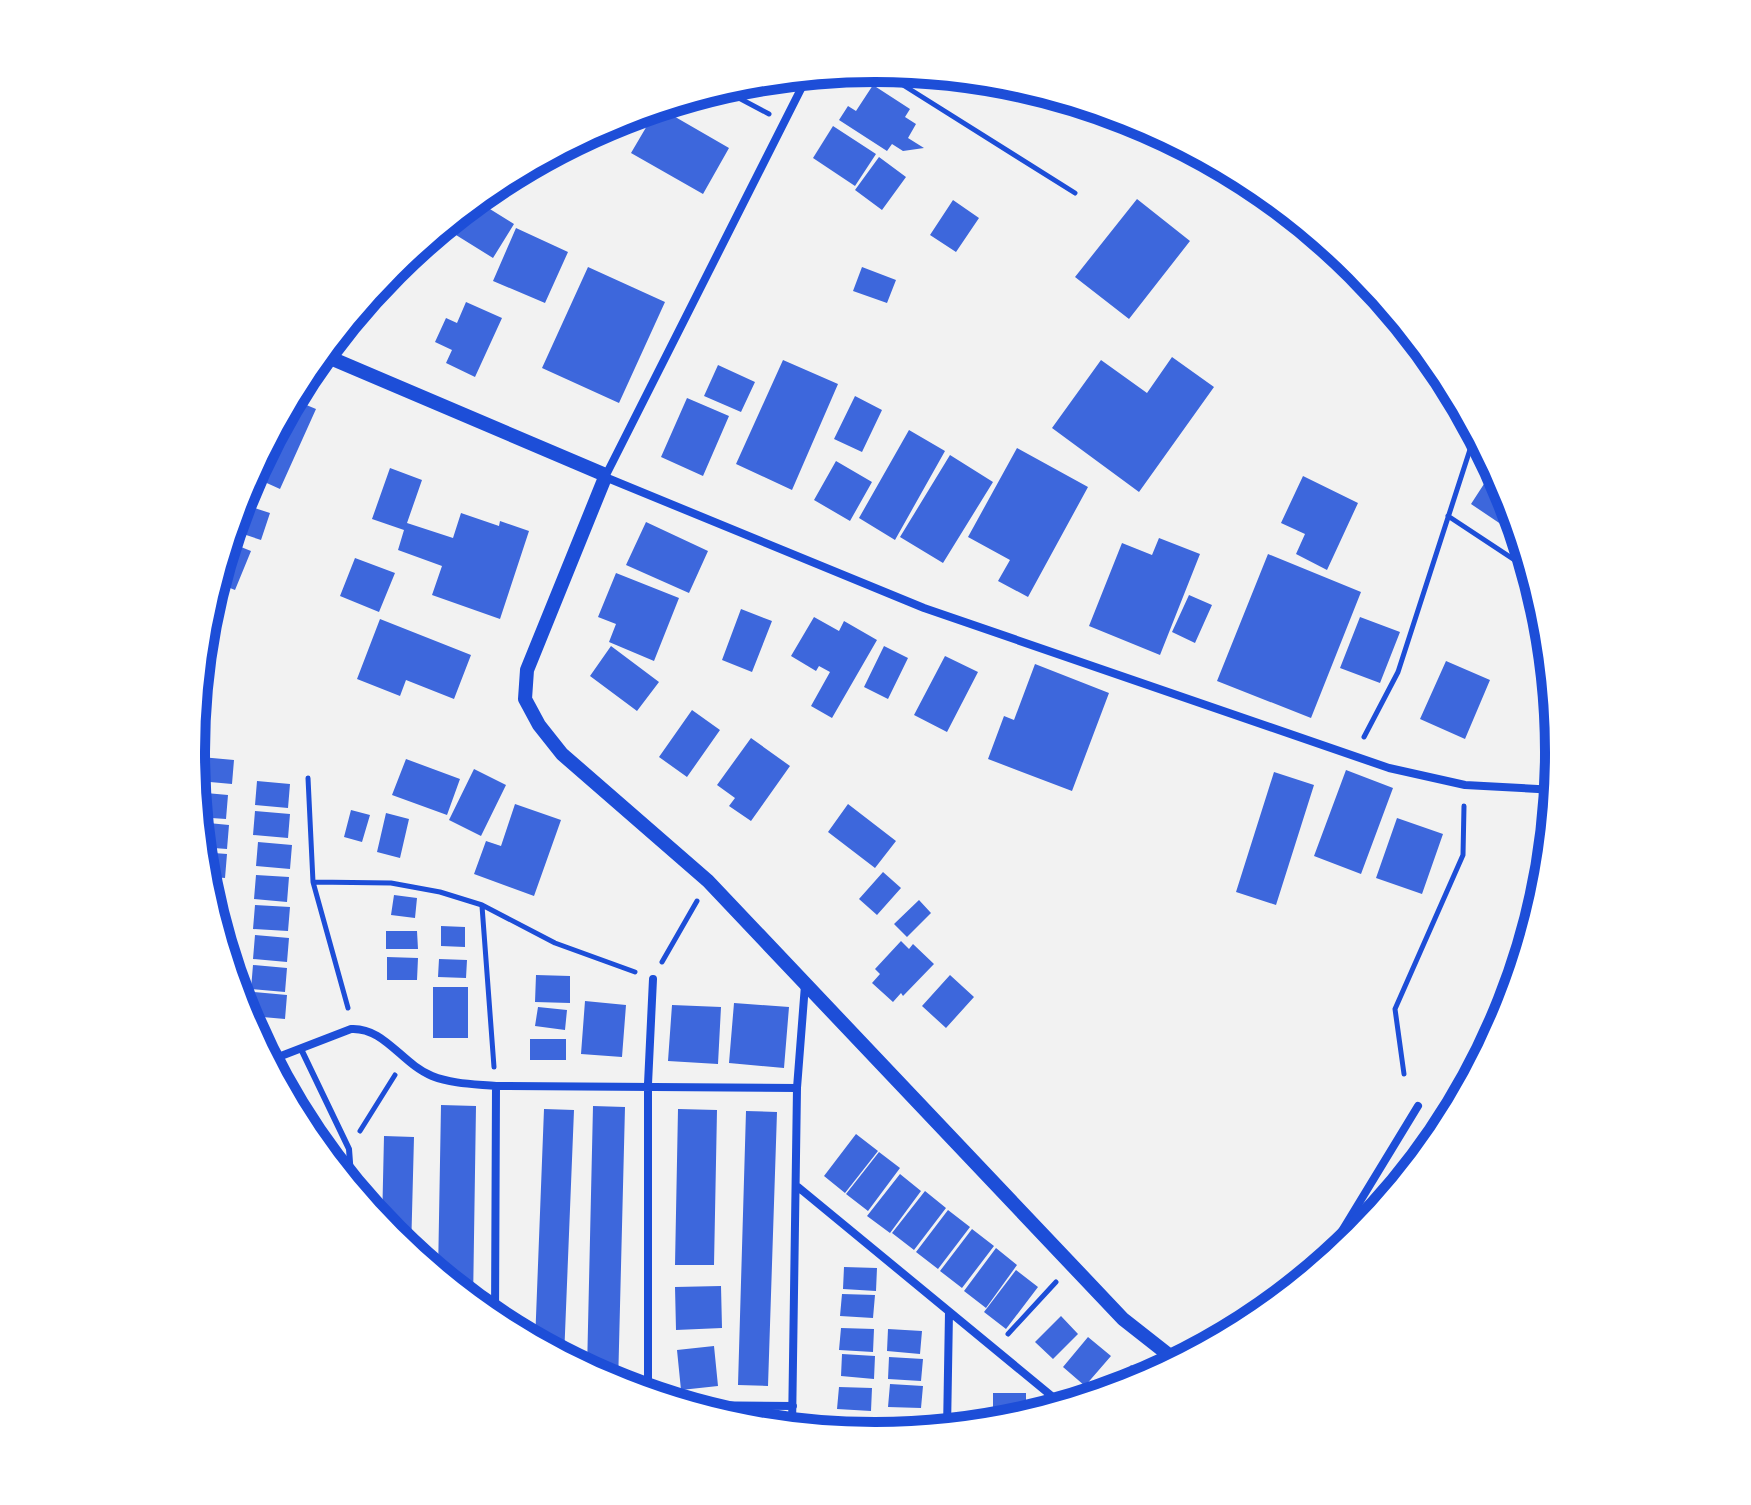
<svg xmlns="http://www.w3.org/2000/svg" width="1751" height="1505" font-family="'Nunito Sans',sans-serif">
<rect width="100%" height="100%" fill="#f2f2f2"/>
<path fill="#3d67dc" d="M873 85 910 109 905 117 916 124 908 138 924 148 903 151 892 144 887 151 839 120 848 106 856 111Z
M658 107 729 148 703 194 631 153Z
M833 126 876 154 855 186 813 158Z
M879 157 906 177 882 210 855 190Z
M1137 199 1190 241 1129 319 1075 277Z
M953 200 979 218 956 252 930 235Z
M477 201 514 224 493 258 456 235Z
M516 228 568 252 545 303 493 281Z
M588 267 665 302 619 403 542 368Z
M862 267 896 280 887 303 853 291Z
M466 302 502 318 475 377 446 363 452 350 435 342 446 318 457 323Z
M1172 357 1214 387 1139 492 1052 428 1101 360 1147 393Z
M783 360 838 384 792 490 736 464Z
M718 365 755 382 741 412 704 396Z
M855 396 882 410 862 452 834 439Z
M687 398 729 416 703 476 661 457Z
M292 399 316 409 280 489 251 476Z
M909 430 945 451 895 540 859 518Z
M1017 448 1088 487 1028 597 998 581 1010 560 968 537Z
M950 455 993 482 943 563 900 537Z
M836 461 872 482 850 521 814 500Z
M1495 467 1508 491 1523 539 1471 504Z
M390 468 422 480 407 523 453 538 461 513 499 526 500 521 529 531 500 619 432 595 442 566 398 550 404 530 372 519Z
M1303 476 1358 503 1327 570 1296 554 1305 534 1281 523Z
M239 503 270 513 261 540 231 530Z
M646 522 708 551 689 593 626 565Z
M1159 538 1200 554 1160 655 1089 626 1122 543 1152 555Z
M231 543 251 551 235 590 215 582Z
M1268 554 1361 592 1311 718 1217 681Z
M355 558 395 573 379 612 340 596Z
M616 573 679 598 654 661 609 642 616 624 598 617Z
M1189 595 1212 605 1195 643 1172 632Z
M741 609 772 621 752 672 722 660Z
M814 617 839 631 844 621 877 640 832 718 811 706 830 672 819 666 816 671 791 656Z
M1360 617 1400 632 1380 683 1340 668Z
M380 619 471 655 454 699 406 680 400 696 357 679Z
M611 646 659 682 637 711 590 676Z
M884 646 908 658 888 699 864 687Z
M945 656 978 672 947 732 914 715Z
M1446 661 1490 680 1465 739 1420 719Z
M1035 664 1109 693 1072 791 988 759 1004 716 1014 720Z
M692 710 720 730 687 777 659 757Z
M751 738 790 766 751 821 729 806 735 798 717 785Z
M201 757 234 760 232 784 199 781Z
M406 759 460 779 447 815 392 795Z
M474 769 506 785 481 836 449 820Z
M1346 770 1393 788 1361 874 1314 856Z
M1274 772 1314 785 1276 905 1236 892Z
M257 781 290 784 288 808 255 805Z
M195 792 228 795 226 819 197 817Z
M515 804 561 820 534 896 474 874 486 841 501 846Z
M848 804 896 841 875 868 828 832Z
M351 810 370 815 362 842 344 837Z
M255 811 290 814 288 838 253 835Z
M386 813 409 819 400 858 377 852Z
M1397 818 1443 834 1422 894 1376 878Z
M198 822 229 825 227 849 200 847Z
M258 842 292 845 290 869 256 866Z
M201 852 227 854 225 878 203 876Z
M883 872 901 888 877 915 859 899Z
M256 875 289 877 287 902 254 899Z
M394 895 417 898 415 918 391 915Z
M919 900 931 913 907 937 894 924Z
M209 902 227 904 223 948Z
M255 905 290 907 288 931 253 929Z
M441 926 465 927V947L441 946Z
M386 931H417L418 949H386Z
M255 935 289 938 287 962 253 959Z
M901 941 909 949 913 944 934 964 903 996 901 993 893 1002 872 983 880 974 875 969Z
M387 957 418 958 417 980H387Z
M439 959 467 960 466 978 438 977Z
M253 965 287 968 285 992 251 989Z
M536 975 570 976V1003L535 1002Z
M950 975 974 997 946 1028 922 1006Z
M433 987H468V1038H433Z
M253 992 287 995 285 1019 251 1016Z
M585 1001 626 1005 622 1057 581 1054Z
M734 1003 789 1007 784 1068 729 1063Z
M672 1005 721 1007 718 1064 668 1061Z
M538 1007 567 1010 565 1030 535 1026Z
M530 1039H566V1060H530Z
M441 1105 476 1106 473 1303 438 1275Z
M593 1106 625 1107 618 1386 587 1371Z
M544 1109 574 1110 564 1358 535 1343Z
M678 1109 717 1110 714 1265H675Z
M746 1111 777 1112 768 1386 738 1385Z
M305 1130 345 1159 337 1170 306 1132Z
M856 1134 878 1151 845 1193 824 1176Z
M384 1136 414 1137 411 1252 382 1225Z
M879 1152 900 1168 868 1211 846 1194Z
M900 1174 921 1191 890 1233 867 1216Z
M925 1191 946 1208 914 1250 892 1233Z
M948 1210 970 1227 938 1269 916 1252Z
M972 1229 994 1246 962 1288 940 1271Z
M996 1248 1017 1265 986 1308 964 1291Z
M844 1267 877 1268 876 1291 843 1289Z
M1016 1270 1038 1287 1006 1329 984 1312Z
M721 1286 722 1328 676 1330 675 1287Z
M842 1294 875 1295 873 1318 840 1316Z
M1061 1316 1078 1334 1053 1359 1035 1342Z
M841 1328 874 1329 873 1352 839 1350Z
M888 1329 922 1331 920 1354 887 1351Z
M1088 1337 1111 1356 1085 1386 1063 1367Z
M714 1346 718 1386 681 1390 677 1350Z
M842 1354 875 1356 874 1379 841 1376Z
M889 1357 923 1359 921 1381 888 1379Z
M1131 1365 1149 1379 1108 1394Z
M890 1384 923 1386 921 1408 888 1407Z
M839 1387 872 1388 871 1411 837 1409Z
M993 1393H1026V1416H993Z
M889 1417 922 1419 921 1432 888 1436Z
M839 1419 872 1421 871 1437 838 1433Z"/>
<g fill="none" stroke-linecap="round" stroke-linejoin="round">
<path stroke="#1d4ed8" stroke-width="5" d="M876 68 1075 193
M720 88 769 114
M1448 516 1533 572
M1364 737 1398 672 1476 431
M308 778 313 882 348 1008
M313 882 391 883 440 892 482 905 555 943 635 972
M482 906 494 1067
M662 962 697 901
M1404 1074 1395 1009 1463 855 1464 806
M360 1131 395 1075
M1008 1334 1056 1282"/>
<path stroke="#1d4ed8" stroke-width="6" d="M301 1049 349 1149 352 1189"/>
<path stroke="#1d4ed8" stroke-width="8" d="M808 75 605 477 924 608 1389 768 1465 785 1556 790
M268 1061 351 1029C384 1027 402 1064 432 1076 452 1084 475 1084 496 1086L797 1088
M798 1187 1065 1407
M1317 1272 1418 1106
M495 1321 496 1086
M648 1395V1084L653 979
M681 1405 793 1406
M792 1429 797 1088 805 985
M947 1430 949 1312"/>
<path stroke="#1d4ed8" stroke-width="14" d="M321 354 603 474 604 480 527 670 525 699 539 725 562 754 708 881 1123 1319 1179 1363"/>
</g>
<path d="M0 0H1751V1505H0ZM205 752a670 670 0 1 1 1340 0a670 670 0 1 1-1340 0Z" fill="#fff" fill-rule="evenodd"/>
<path fill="none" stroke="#1d4ed8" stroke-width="10" d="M205 752a670 670 0 1 1 1340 0a670 670 0 1 1-1340 0Z"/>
</svg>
